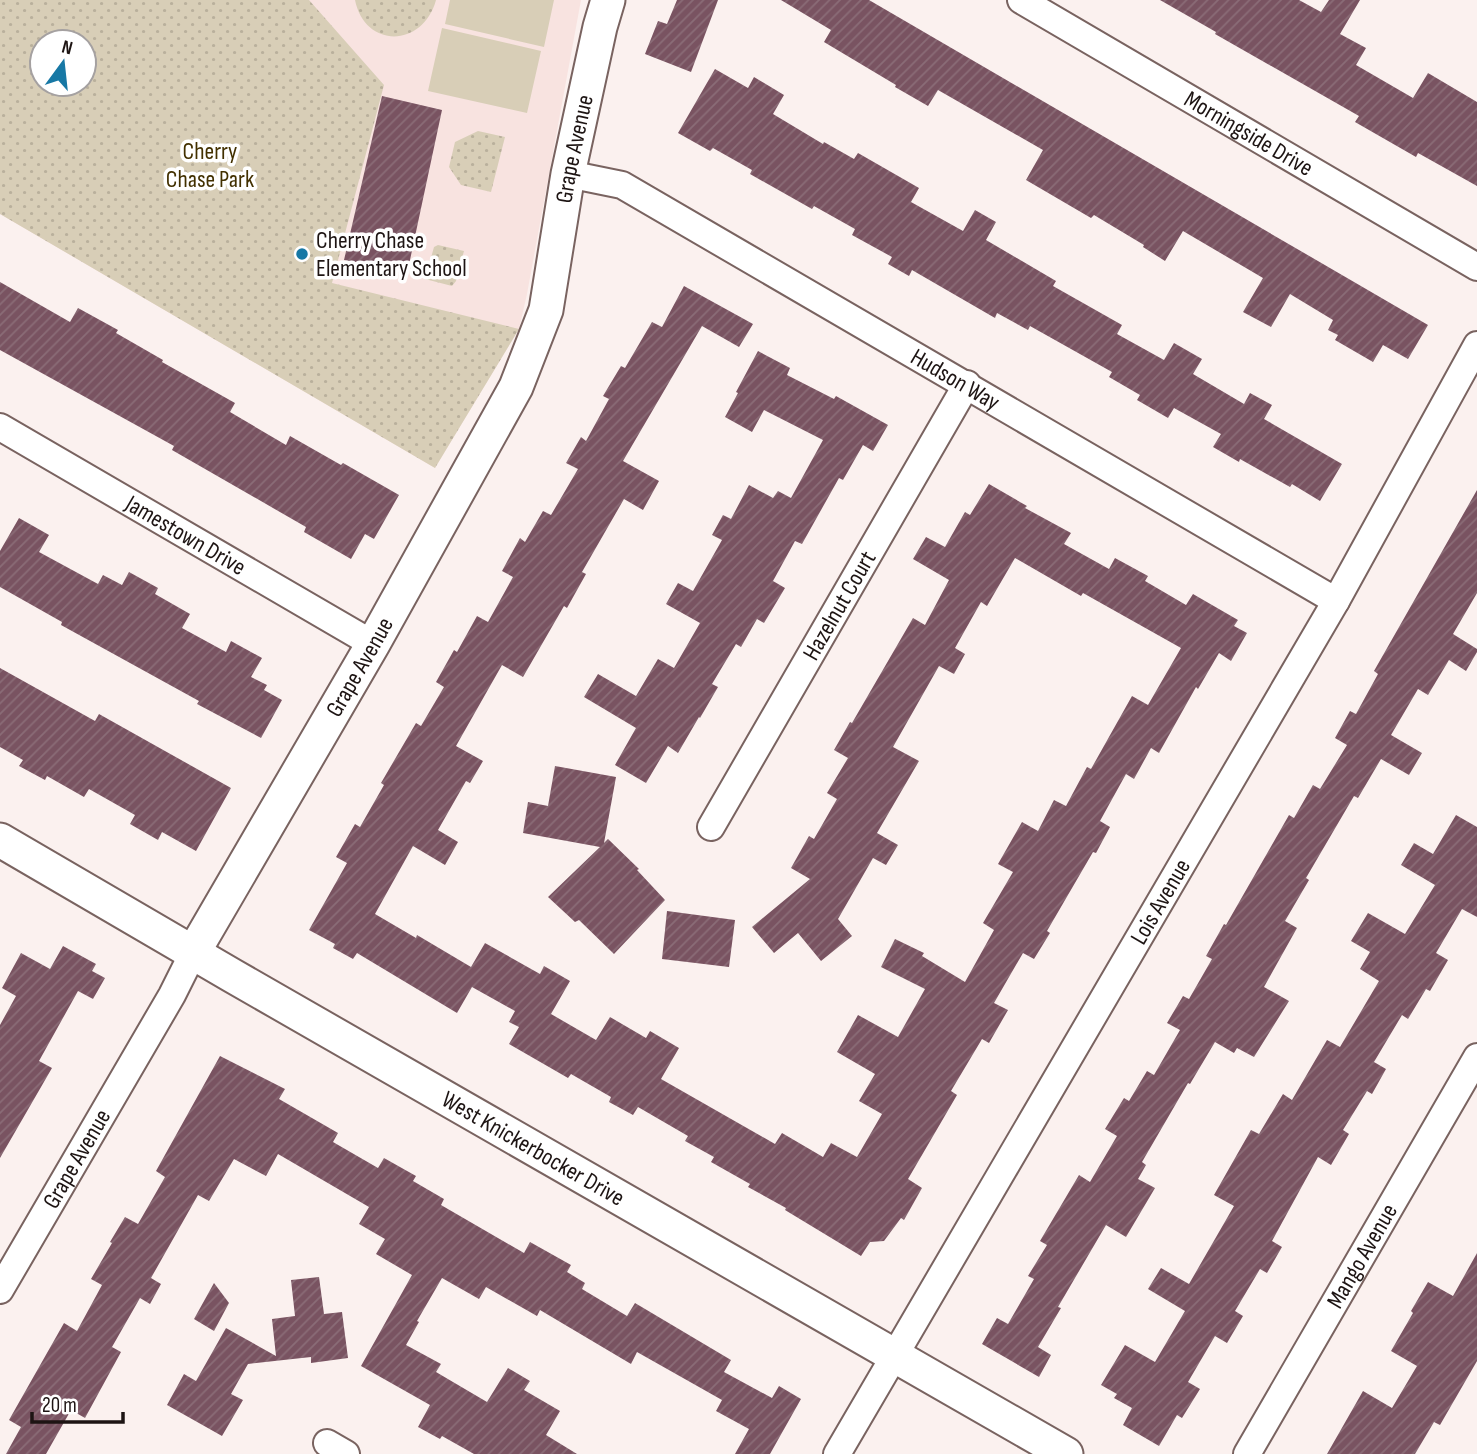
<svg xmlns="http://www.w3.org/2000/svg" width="1477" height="1454" font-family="'Sofia Sans Condensed',sans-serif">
<defs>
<pattern id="green-dots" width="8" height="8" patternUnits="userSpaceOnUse" patternTransform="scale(1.75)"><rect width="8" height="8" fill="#d8ceb7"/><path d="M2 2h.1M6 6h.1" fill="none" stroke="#b9b09c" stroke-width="1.8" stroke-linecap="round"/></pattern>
<pattern id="building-hatch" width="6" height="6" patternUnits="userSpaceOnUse" patternTransform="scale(1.75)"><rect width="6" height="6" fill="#795361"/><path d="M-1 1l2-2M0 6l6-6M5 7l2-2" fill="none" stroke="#8a6c77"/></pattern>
</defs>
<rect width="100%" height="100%" fill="#fbf1ef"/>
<path fill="#f8e3e0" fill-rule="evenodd" d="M0 0H581L527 294 519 329 435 468 0 214ZM42 42H84V84H42Z"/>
<path fill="url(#green-dots)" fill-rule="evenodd" d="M0 0H309L384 85 332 283 519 329 435 468 0 214ZM42 42H84V84H42Z
M355 0H436C423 48 365 49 355 0Z
M478 131 505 137 491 192 461 185 449 167 455 142Z
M438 245 464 251 456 281 452 286 425 279 434 247Z"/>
<path fill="#d8ceb7" d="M450 0H554L544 47 445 24Z
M442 28 541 51 527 113 428 91Z"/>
<path fill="url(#building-hatch)" d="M677 0H718L691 72 645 54 658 21 667 24Z
M781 0H869L1428 325 1408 359 1383 345 1373 362 1335 340 1338 335 1328 330 1333 320 1290 294 1271 327 1243 312 1263 278 1183 231 1165 261 1143 247 1144 245 1094 215 1091 218 1026 180 1043 150 938 90 928 106 895 87 896 85 824 42 831 30Z
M1160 0H1299L1321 12 1329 0H1360L1340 34 1366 48 1356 65 1413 98 1428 73 1477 102V186L1418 153 1416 157 1355 122 1359 116 1215 34 1216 32Z
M715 69 748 88 754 77 784 95 773 114 823 144 824 142 854 159 858 153 919 188 911 202 963 231 975 210 996 222 986 240 1056 281 1053 286 1122 325 1117 334 1164 360 1174 343 1202 359 1193 374 1244 404 1250 393 1272 405 1264 419 1342 464 1320 501 1292 484 1290 487 1240 459 1239 462 1213 447 1221 434 1174 408 1168 418 1137 400 1140 395 1109 377 1112 372 1030 326 1028 330 997 313 995 318 912 270 909 276 888 264 892 257 852 235 855 229 814 206 812 209 750 174 752 170 713 148 710 151 678 133Z
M382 96 442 110 407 274 344 260Z
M0 282 70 322 78 308 118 330 116 333 163 360 162 362 235 403 230 412 286 445 290 436 341 465 343 463 399 495 374 539 365 534 351 559 304 532 306 527 172 450 174 446 0 350Z
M684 286 753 324 739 347 702 326 623 461 659 481 643 510 624 499 582 572 586 574 567 608 564 606 523 677 502 665 456 746 483 761 470 783 466 781 438 830 458 842 445 865 413 846 375 914 416 938 417 935 471 967 485 943 540 974 544 966 570 981 551 1014 596 1040 610 1017 646 1038 650 1031 679 1048 661 1079 775 1144 782 1133 823 1157 831 1143 857 1157 882 1114 859 1101 875 1074 837 1052 858 1015 898 1037 925 989 881 967 895 939 924 953 922 956 965 982 994 930 983 923 1013 872 998 864 1022 822 1038 831 1054 800 1066 806 1087 767 1091 769 1132 696 1148 705 1181 648 1083 593 1081 596 1015 558 987 606 981 602 955 648 965 654 954 674 939 666 893 747 919 761 877 833 898 845 886 865 873 858 838 919 852 936 821 961 798 933 774 953 752 927 810 879 791 868 809 836 814 839 837 799 827 793 848 758 834 750 850 722 852 723 913 618 925 625 949 580 913 559 926 537 945 547 965 512 970 515 989 484 1027 506 1025 508 1071 533 1064 544 1109 569 1115 558 1148 576 1145 581 1186 605 1193 594 1238 620 1234 626 1247 633 1231 661 1219 653 1198 689 1196 687 1159 753 1151 748 1134 779 1126 774 1100 821 1110 827 1096 853 1093 852 1047 931 1050 933 1034 959 1023 953 994 1003 1008 1010 989 1043 982 1039 951 1091 957 1095 908 1179 922 1188 904 1220 901 1218 884 1241 870 1242 861 1256 785 1210 786 1208 748 1187 750 1184 711 1162 714 1157 685 1141 688 1136 638 1107 633 1115 609 1102 611 1097 571 1074 568 1078 509 1044 519 1027 509 1022 515 1011 472 987 457 1013 357 953 353 959 333 948 335 944 309 930 347 863 336 857 355 824 360 827 384 785 381 783 416 723 421 726 444 687 436 682 454 650 457 652 477 616 488 622 513 577 502 571 520 538 525 542 543 511 551 515 578 469 566 463 581 437 586 441 609 399 603 396 621 366 625 368 652 322 662 327Z
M758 351 790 368 787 375 834 399 836 396 888 425 873 451 863 445 843 480 839 478 802 544 795 541 773 581 785 588 764 623 757 619 741 647 736 644 712 684 718 687 700 718 699 717 678 753 668 746 646 783 615 765 636 728 584 697 598 674 636 696 658 659 674 668 700 623 666 604 678 583 693 591 722 540 712 535 723 515 731 519 749 485 773 498 778 491 791 498 823 440 764 410 752 432 725 417 738 393 736 392Z
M1477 490V593L1453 634 1477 649V652L1466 671 1449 660 1428 695 1418 689 1391 735 1422 753 1409 775 1381 759 1358 798 1354 796 1306 878 1309 880 1285 921 1297 928 1264 987 1289 1001 1254 1057 1237 1048 1234 1053 1215 1042 1190 1084 1188 1083 1142 1162 1146 1165 1138 1179 1155 1188 1126 1237 1106 1225 1058 1307 1061 1308 1038 1347 1051 1355 1039 1377 982 1344 997 1318 1008 1324 1034 1279 1028 1276 1047 1245 1040 1241 1079 1175 1090 1182 1117 1136 1105 1129 1124 1098 1129 1101 1147 1071 1154 1075 1180 1030 1167 1023 1183 996 1189 999 1212 959 1206 956 1224 924 1226 925 1289 815 1294 818 1313 785 1320 789 1347 745 1335 738 1350 711 1356 714 1378 674 1374 671Z
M19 518 49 535 39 552 98 584 103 575 122 585 129 572 158 588 155 594 190 614 182 628 226 652 231 641 262 658 251 677 267 685 264 690 282 700 261 738 197 704 199 701 61 625 62 622 0 587V551Z
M0 668 95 721 99 714 231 788 196 851 162 832 158 840 130 824 135 815 89 789 84 797 47 776 45 780 19 766 23 760 0 747Z
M555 766 616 777 604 843 608 839 639 869 637 870 665 900 614 954 579 920 575 922 548 897 600 847 523 833 528 802 548 806Z
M1456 815 1477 827V917L1462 909 1436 953 1448 960 1430 991 1426 989 1408 1019 1402 1015 1374 1062 1386 1069 1372 1094 1367 1091 1343 1130 1349 1134 1331 1165 1318 1157 1272 1241 1282 1247 1267 1273 1260 1269 1235 1311 1243 1316 1227 1343 1215 1336 1188 1382 1200 1389 1182 1418 1177 1415 1159 1446 1123 1425 1132 1408 1114 1398 1117 1394 1101 1385 1125 1345 1155 1362 1185 1311 1148 1289 1161 1268 1189 1284 1234 1206 1214 1195 1251 1130 1259 1134 1283 1094 1292 1100 1327 1040 1340 1047 1379 981 1360 969 1370 952 1351 941 1368 913 1405 934 1435 885 1401 865 1414 843 1433 854Z
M667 911 735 920 729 967 662 959Z
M63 946 96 964 92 971 105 978 93 999 78 991 39 1061 52 1068 0 1158V1025L16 996 2 988 21 953 50 969Z
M220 1056 285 1089 279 1099 338 1133 333 1142 378 1168 384 1158 416 1176 413 1181 444 1199 441 1205 524 1253 530 1242 571 1265 567 1272 585 1283 582 1289 627 1316 635 1303 731 1360 724 1372 772 1398 779 1386 801 1399 770 1454H735L749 1429 716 1411 722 1400 637 1352 631 1364 540 1310 537 1316 486 1287 479 1299 442 1278 417 1321 419 1322 406 1345 441 1364 436 1372 487 1402 508 1368 530 1381 524 1390 560 1411 546 1435 577 1454H474L442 1436 440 1439 418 1427 430 1405 361 1366 412 1275 376 1254 385 1239 359 1224 369 1207 278 1154 266 1176 234 1159 209 1201 198 1195 151 1278 161 1284 150 1304 140 1298 112 1347 121 1352 85 1418 71 1410 46 1454H6L21 1427 9 1420 64 1323 77 1331 102 1285 91 1279 112 1243 110 1242 125 1217 138 1224 165 1177 156 1171Z
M1477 1253V1361L1440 1425 1434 1422 1415 1454H1327L1363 1391 1392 1408 1417 1366 1391 1351 1413 1313 1411 1311 1428 1282 1453 1296Z
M319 1277 324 1314 342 1312 348 1358 311 1363V1357L248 1364 231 1394 243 1400 222 1436 167 1405 184 1374 196 1381 226 1328 276 1356 272 1319 295 1316 291 1280Z
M214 1283 229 1303 214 1331 194 1319Z"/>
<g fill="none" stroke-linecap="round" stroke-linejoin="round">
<defs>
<g id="minor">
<path id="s1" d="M1021 0 1477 267"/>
<path id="s2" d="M568 174 622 185 1336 601"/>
<path id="s3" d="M0 427 373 644"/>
<path id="s4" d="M711 827 967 384"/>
<path id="s5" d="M0 1290 172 995 193 953"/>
<path d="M327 1443 346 1454"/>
<path id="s6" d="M837 1454 1336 601 1477 345"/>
<path id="s7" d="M1247 1454 1477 1057"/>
</g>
<g id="tertiary">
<path id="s8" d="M0 840 233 976 1066 1454"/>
<path id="s9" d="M193 953 373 644 516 387 546 310 568 174 600 27 608 0"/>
</g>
</defs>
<use href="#minor" stroke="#796360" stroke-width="30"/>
<use href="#tertiary" stroke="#796360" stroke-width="37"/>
<use href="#minor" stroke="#fff" stroke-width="26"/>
<use href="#tertiary" stroke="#fff" stroke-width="33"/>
</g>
<circle fill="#1778a5" stroke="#fff" stroke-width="2.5" cx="302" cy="254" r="7"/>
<g text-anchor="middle" stroke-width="7" stroke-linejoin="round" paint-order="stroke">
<g font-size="24" fill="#1d1413" stroke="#fff">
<text dy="8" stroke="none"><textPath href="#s1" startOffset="264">Morningside Drive</textPath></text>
<text dy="8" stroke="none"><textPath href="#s9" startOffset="898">Grape Avenue</textPath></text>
<text dy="8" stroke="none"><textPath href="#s2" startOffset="441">Hudson Way</textPath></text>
<text dy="8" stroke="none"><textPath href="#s3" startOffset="215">Jamestown Drive</textPath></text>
<text dy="8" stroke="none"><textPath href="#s4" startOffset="256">Hazelnut Court</textPath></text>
<text dy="8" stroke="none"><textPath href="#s9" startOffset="331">Grape Avenue</textPath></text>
<text dy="8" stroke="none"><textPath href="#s6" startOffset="640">Lois Avenue</textPath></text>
<text dy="8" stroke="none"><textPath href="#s8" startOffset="616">West Knickerbocker Drive</textPath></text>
<text dy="8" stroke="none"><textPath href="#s5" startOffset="152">Grape Avenue</textPath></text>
<text dy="8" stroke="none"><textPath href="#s7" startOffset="229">Mango Avenue</textPath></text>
</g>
<g font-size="24" fill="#423000" stroke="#fff">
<text x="210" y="159">Cherry<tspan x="210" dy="28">Chase Park</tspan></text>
</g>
<g font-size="24" fill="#1d1413" stroke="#fff" text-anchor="start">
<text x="316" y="248">Cherry Chase<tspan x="316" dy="28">Elementary School</tspan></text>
</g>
</g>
<g transform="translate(63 63) rotate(15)"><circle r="33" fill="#ffffff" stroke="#a5a1a1" stroke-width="2"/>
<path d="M0-5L12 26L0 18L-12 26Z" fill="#1778a5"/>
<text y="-10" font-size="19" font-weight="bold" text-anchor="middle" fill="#1d1413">N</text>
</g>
<path d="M32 1412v10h91v-10" fill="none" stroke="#1d1413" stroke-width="3.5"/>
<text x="42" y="1412" font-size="21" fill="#1d1413" stroke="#ffffff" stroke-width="5" paint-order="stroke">20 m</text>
</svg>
